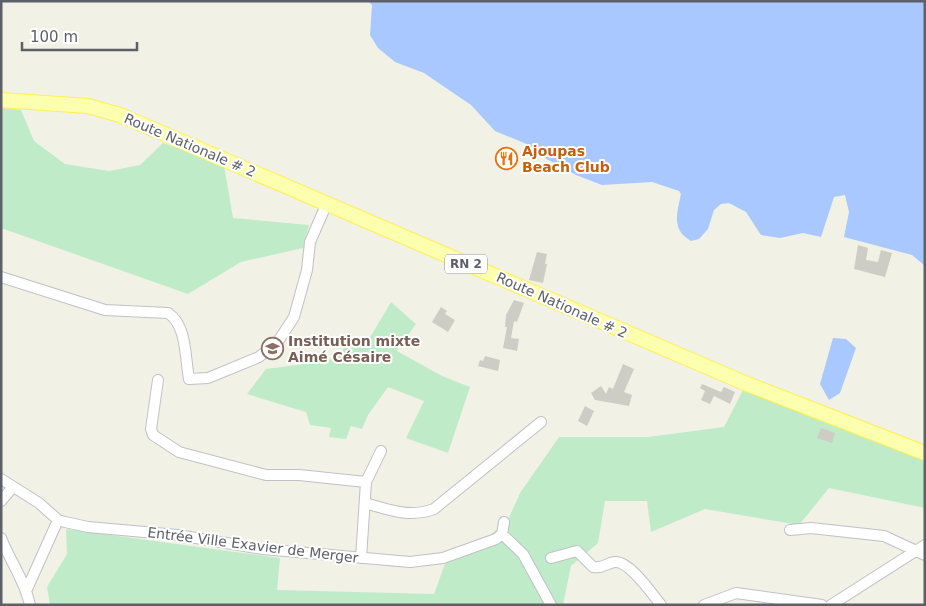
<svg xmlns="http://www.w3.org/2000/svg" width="926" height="606" font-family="'DejaVu Sans',sans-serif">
<rect width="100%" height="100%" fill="#f1f1e6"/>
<path fill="#c0ebc9" d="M1 108 21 110 34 141 65 164 109 171 140 165 163 143 224 165 233 218 309 225 303 248 241 262 188 294 1 228Z
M391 302 416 324 397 351 442 376 470 387 448 453 406 438 424 401 388 387 368 415 362 429 351 426 346 439 329 437 331 428 310 425 306 412 247 394 266 369 327 361 342 353 347 336 368 341Z
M743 390 925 461V508L829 488 799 525 705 509 651 532 647 501H605L598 543 571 566 563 605H50L47 587 67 554 66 529 280 558 277 590 434 594 445 564 478 545 508 520 520 493 559 437H648L724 427Z"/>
<path fill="#a8c8ff" d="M368 1H925V266L912 255 844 237 849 212 845 195 834 197 821 237 803 233 780 238 761 235 746 212 729 203 721 204 714 210 708 229 699 239 691 241C671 230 677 213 681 194L679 191 652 182 602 185 576 175 543 157 529 145 495 131 471 105 424 73 395 62 378 48 370 35 372 5Z
M833 338 846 339 856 348 840 393 829 400 820 384Z"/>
<path fill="#cecdc5" d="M858 245 868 248 866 260 878 262 881 250 892 253 885 277 854 269Z
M537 252 547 254 545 264H547L543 283 529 280Z
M514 300 524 303 517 322 514 321 511 338 519 339 517 351 503 348 507 327H505L506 315Z
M441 307 447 311 445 314 455 320 448 332 432 322Z
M485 356 500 360 498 371 478 366 480 360 483 361Z
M623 364 634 369 624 392 632 395 629 406 595 400 591 393 601 386 606 394 609 387 613 389Z
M702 384 721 392 724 387 735 392 730 404 714 396 710 404 701 400 705 391 700 388Z
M585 406 594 411 587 426 578 421Z
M821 428 835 433 832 443 817 438Z"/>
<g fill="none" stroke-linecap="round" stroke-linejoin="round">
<defs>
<path id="minor" d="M1 277 105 310 168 313C187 325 185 358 189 379L208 378 259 357 279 340 294 317 307 270 310 242 327 203
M158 380 151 429 153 435 179 452 266 475H299L366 482
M1 479 39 503 58 520 65 522 88 527 178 535 263 549 410 562 443 558 496 539 502 534 504 522
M1 501 13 487
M365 503C389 510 410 518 434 509L541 422
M790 530 811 528 884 536 925 555
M502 534 523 554 551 605
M1 538C10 561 25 581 30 605
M361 558 366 482 381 451
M551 558 577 551 593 567C603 569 606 563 615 562 630 561 652 594 661 605
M27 589 58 520
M704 605 736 593 822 605
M831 605 925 545"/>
<path id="major" d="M1 100 88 106 120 115 747 384 925 453"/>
</defs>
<use href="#minor" stroke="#bfc1c8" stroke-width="12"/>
<use href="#major" stroke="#fff051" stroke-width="16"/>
<use href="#minor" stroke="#fff" stroke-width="10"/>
<use href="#major" stroke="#fcffad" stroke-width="14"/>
</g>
<defs>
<symbol id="restaurant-ring" viewBox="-11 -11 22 22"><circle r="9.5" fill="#fff" stroke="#e8710a" stroke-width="1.5"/><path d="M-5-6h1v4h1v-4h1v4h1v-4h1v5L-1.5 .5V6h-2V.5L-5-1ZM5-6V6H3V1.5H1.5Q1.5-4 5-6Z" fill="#e8710a"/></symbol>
<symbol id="school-ring" viewBox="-11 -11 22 22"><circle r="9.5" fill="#fff" stroke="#8d6e63" stroke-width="1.5"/><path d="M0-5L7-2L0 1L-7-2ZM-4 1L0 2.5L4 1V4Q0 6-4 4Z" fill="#8d6e63"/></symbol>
</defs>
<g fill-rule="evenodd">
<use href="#restaurant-ring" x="494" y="146" width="25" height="25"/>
<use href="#school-ring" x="260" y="336" width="25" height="25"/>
</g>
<g text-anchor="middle" stroke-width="4" stroke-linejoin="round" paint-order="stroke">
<rect fill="#fff" stroke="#8e9095" stroke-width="1" x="445" y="254.5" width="42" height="19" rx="4"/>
<g font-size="12" font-weight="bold" fill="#5d6068">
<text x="466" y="268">RN 2</text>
</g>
<g font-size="14" fill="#5d6068" stroke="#fff">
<text transform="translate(190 145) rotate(23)" y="5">Route Nationale # 2</text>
<text transform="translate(562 305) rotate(24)" y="5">Route Nationale # 2</text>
<text transform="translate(253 545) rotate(7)" y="5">Entrée Ville Exavier de Merger</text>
</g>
<g font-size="14" font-weight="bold" fill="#c56008" stroke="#fff" text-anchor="start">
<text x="522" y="156">Ajoupas<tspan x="522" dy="16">Beach Club</tspan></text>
</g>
<g font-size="14" font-weight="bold" fill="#785e54" stroke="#fff" text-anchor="start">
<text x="288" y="346">Institution mixte<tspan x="288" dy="16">Aimé Césaire</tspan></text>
</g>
</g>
<rect width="926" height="606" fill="none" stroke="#5d6068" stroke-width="5"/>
<path d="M22 42v8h115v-8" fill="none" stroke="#5d6068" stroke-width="2.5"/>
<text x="30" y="42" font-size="15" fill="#5d6068" stroke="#ffffff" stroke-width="4" paint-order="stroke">100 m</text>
</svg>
